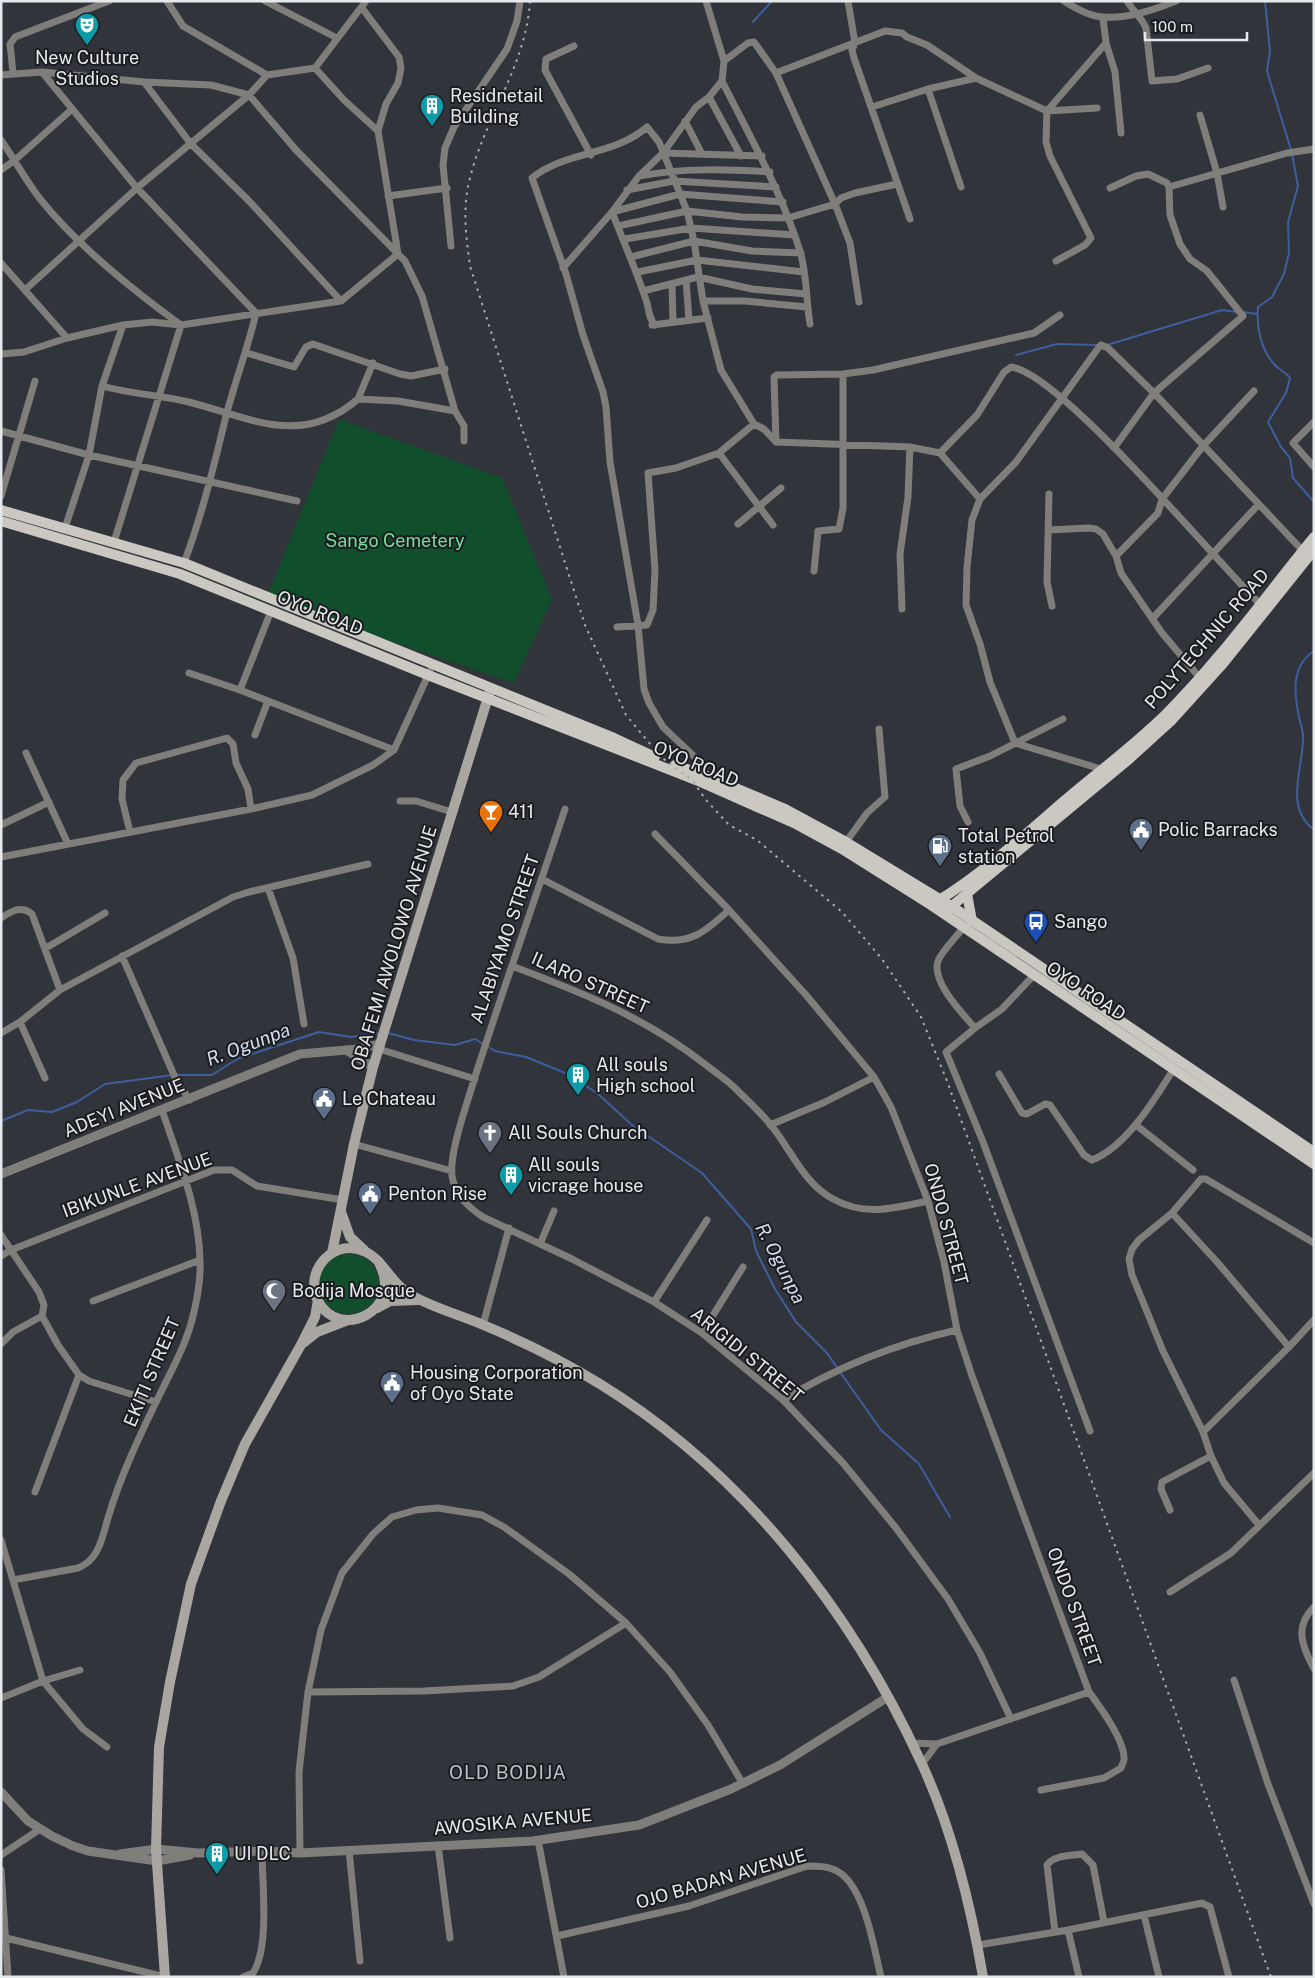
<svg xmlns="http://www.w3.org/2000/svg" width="1315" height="1978" font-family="'Public Sans',sans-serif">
<rect width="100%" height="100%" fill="#31343a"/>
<path fill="#114e2c" d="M339 419 502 478 552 599 514 683 266 599Z
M319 1284a30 30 0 1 1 60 0a30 30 0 1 1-60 0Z"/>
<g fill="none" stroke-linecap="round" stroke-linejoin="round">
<path stroke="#3d5f9e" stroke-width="2" d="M1265 1 1270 51 1267 71 1291 150
M753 22 772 1
M1292 154 1298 186 1288 222 1289 253 1284 274 1272 297 1258 307C1256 326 1261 351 1275 365 1280 370 1286 373 1290 378L1286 393 1268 422 1281 447 1290 458 1293 478 1314 502
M1243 312 1257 314
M1107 345 1222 310 1237 312
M1016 355 1057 344 1097 345
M1314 651C1291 666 1294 693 1299 717 1300 723 1303 729 1303 736 1304 768 1283 806 1314 830
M388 1033 414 1040 455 1045 475 1039 495 1051 526 1057 565 1073 597 1093 632 1125 702 1173 751 1229 756 1251 775 1289 796 1322 827 1353 838 1369
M177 1075H212L237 1059 319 1032 351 1037 381 1033
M1 1121 28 1110 52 1112 77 1102 105 1084 173 1075
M840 1372 881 1430 919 1464 950 1517"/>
<path stroke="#807e7b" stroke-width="7" d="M167 1 183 26 267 75
M265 1 337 38
M848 1 855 43 852 50 854 58 910 219
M1064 1C1075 8 1091 17 1104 17 1128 19 1154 10 1176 1
M1127 1C1133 11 1142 18 1146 28L1152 81 1177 79 1208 68
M1103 18 1106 43 1115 72 1121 133
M574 46 546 59 545 70 591 155
M724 61 748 43 754 42 776 73 835 204 850 243 859 302
M315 68 344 100 378 131
M42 72 137 188 256 313C248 348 235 381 226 416 214 466 202 515 184 563
M13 73 10 44 15 37 109 1
M776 73 885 31 902 33 907 37 927 45 976 78 1047 111 1097 108
M1 75 42 72 144 82 211 85 249 95 296 150 405 261 422 296 455 411 464 426V441
M722 81C750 137 781 191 800 251 807 274 806 300 810 324
M144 82 191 144 249 201 341 301
M928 89 961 187
M709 97 741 156
M872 107 928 89 976 78
M1200 115 1217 173 1223 207
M685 121 702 154
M1 140C15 160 26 181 41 200 76 244 135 292 181 325L114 542
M663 153 762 156
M1 170 15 160 71 110
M639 176C683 168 725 169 770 172
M1169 187 1287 153 1314 149
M1110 188 1136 176 1148 174 1167 183 1169 187 1170 215 1180 244 1190 259 1207 271 1243 316 1154 393 1114 448
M627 190 674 181 776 187
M388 196 447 188
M618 226 687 211 742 217 788 218 835 204 841 198 855 193 897 184
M625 239 691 228 794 235
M451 246 443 165 445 148 454 127 507 49 517 21 520 1
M631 257 694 241 752 251 801 253
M1056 261 1085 245 1091 238 1050 156 1046 142 1047 111 1106 43
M1 263 67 338
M563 268 612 212 639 176 663 153 696 107 709 97 722 81 724 61 706 1
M638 272 697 260 804 272
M686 280 689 320
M672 284 673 322
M26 289 137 188 249 95 267 75 315 68 366 1
M643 291 698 277 752 289 806 294
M703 301H745L807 307
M652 325 708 318
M655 325C649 319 649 311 647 303 637 272 624 243 612 212L680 194 783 202
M247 353 294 367 306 347 313 344 400 374 411 376 445 369
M1 354 24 352 67 338 123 325 152 322 181 325 341 301 398 254 378 131 386 104 398 83 401 68 399 57 362 8
M102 386C131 394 160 395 189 402 251 418 301 448 358 399L398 401 455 411
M358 399 373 363
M1314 422 1293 443 1314 467
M1 431 89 455 297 501
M776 442 774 377 777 375 843 374 873 370 1034 333 1060 315
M719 453 773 525
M940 453 977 415 1004 372 1011 367C1061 373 1216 562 1262 606
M1049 494 1047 582 1052 606
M1 496 35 381
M738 524 781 488
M65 528 89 455 102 386 123 325
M1048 530 1089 528 1096 529 1103 534 1116 556 1121 573 1162 633 1200 678
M1116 556 1158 513 1162 499 1203 446 1254 391
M814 571 818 531 839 529 843 508V374
M902 609 900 554 908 497 910 447
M1153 618 1258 505
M617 627 647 625 653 610 655 570 648 473 676 468 719 453 754 424
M189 673 240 690 394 750
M240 690 271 611
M255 735 268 701
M26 753 68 844
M1101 769 1015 743 990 682 980 644 966 605 967 567 972 520 980 499 1016 462 1099 347 1101 345 1108 348 1154 393 1303 551
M700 777 703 770 699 761 663 727 649 703 644 689 638 625 610 462 606 407 603 392 583 335 566 274 532 178C565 151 614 156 647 127L659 142 687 211 694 241 703 301 721 370 754 424 764 429 776 442 910 447 940 453 980 499
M400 801H416L452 812
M565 809C535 900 503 989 474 1080 467 1104 449 1153 452 1176 455 1195 468 1207 483 1217L572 1259 654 1302 702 1333 783 1400 843 1463 896 1528 948 1599 980 1653 1011 1719
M968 822 960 806 956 769 990 756 1063 719
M1 825 49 802
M130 832 122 799 123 780 136 763 227 738 233 744 236 763 248 789 251 809
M655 834 729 910 806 995 874 1077 891 1107 928 1201 944 1262 957 1330 972 1376 1089 1692C1100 1707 1123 1738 1124 1757 1125 1760 1122 1765 1121 1768L1104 1778 1041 1790
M846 842 867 813 885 797 879 729
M1 857 251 809 312 795 373 765 394 750 430 671
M542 879 658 939C691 945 706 931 729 910
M268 888 293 958 304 1024
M1 918C12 911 21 905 32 914L60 990
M964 927C957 936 941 952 938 961 931 982 963 1014 975 1028L1002 1009 1034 975
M46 948 105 913
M122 956 177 1082 190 1100
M512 966C583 993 645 1017 706 1065 716 1073 727 1080 736 1089 747 1100 760 1112 770 1124 791 1149 803 1183 833 1199 866 1217 893 1208 928 1201
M20 1022 45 1078
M975 1028 946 1052 983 1142 1090 1431
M1 1033 20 1022 60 990 233 897 249 892 368 864
M379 1049 475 1079
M999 1074 1022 1113 1027 1114 1045 1104 1050 1105 1084 1155 1092 1160C1126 1147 1155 1099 1173 1070
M770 1125 825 1102 874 1077
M1136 1125 1193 1170
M354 1144 452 1171
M1172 1213 1139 1240 1132 1249 1129 1259 1132 1275 1163 1351 1203 1432 1211 1456 1224 1483 1259 1525
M1 1235 39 1292 44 1305 42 1316 58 1345 79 1375 89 1381 156 1402
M1314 1243 1206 1179H1201L1172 1213 1218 1263 1289 1347 1314 1320
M540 1244 554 1211
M1 1256 11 1250 214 1170H232L257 1186 343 1200
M93 1301 200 1260
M654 1302 707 1220
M483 1325 509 1228
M702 1333 743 1267
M1 1344 13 1332 42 1316
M783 1400C837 1367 895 1344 957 1330
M1203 1432 1289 1347
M35 1492 79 1375
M1170 1510 1161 1489 1162 1482 1211 1456
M1 1540 43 1681 83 1729 107 1747
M13 1580 78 1568C99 1560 102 1538 108 1518 120 1477 140 1435 159 1396 171 1371 185 1347 192 1320 197 1301 201 1279 200 1260 199 1209 178 1158 162 1110
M1170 1592 1231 1553 1314 1473
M1314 1607C1294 1627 1302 1646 1314 1669
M1234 1680 1268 1784 1314 1904
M308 1692 424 1691 513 1686 539 1677 626 1623
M1 1698 43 1681 80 1670
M912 1743 937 1744 1089 1692
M922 1764 937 1744
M538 1840 564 1977
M438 1845 450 1938
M349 1850 360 1961
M300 1853 299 1772 308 1692 321 1630 342 1573 373 1534 392 1517 416 1510 438 1508 482 1515 504 1527 569 1574 626 1623 670 1672 708 1725 743 1784
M1 1855 40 1829
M1 1870 8 1977
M1144 1915 1159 1977
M1068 1930 1079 1977
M1055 1932 1047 1865C1054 1855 1070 1856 1082 1854L1093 1865 1104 1922
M557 1936 689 1906 807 1866C817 1866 828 1866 837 1871 865 1886 874 1949 881 1977
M6 1938 165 1977
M978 1945 1068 1930 1202 1903 1210 1907 1229 1977
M243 1977 253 1973C270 1947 262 1883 262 1851"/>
<path stroke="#807e7b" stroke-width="9" d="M346 1050 373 1067
M1 1174 300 1054 359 1049 380 1044
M1 1792 28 1821 52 1836 73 1846 88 1851 157 1861 190 1855
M120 1854 156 1849 198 1853 262 1851 300 1853 533 1841 639 1825 731 1789 780 1765 888 1697"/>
<path stroke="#aaa7a3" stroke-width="10" d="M341 1212 350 1237 364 1250
M332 1253 354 1144 373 1067 490 691
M380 1265C403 1310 340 1342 318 1301 303 1270 335 1236 366 1252 383 1260 390 1282 409 1294 431 1307 457 1314 481 1324 522 1341 563 1361 600 1384 743 1472 851 1610 921 1762 951 1826 971 1907 983 1977
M377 1308 390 1301 418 1300
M303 1343 317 1332 348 1320
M165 1977 156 1849 159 1747 170 1682 191 1584 221 1501 245 1444 302 1343 315 1317 318 1300"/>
<path stroke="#cbc7c1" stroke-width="10" d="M1 510 184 563 614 738 655 757
M1 521 180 574 428 675 696 780 796 824 842 849 931 905 1314 1164
M675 765 702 774 783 808 846 842 951 906 1314 1152
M967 894 972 921
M936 902C980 875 1019 840 1058 806 1094 775 1131 748 1165 715 1220 660 1265 597 1314 537
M947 910 1127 761 1172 720 1221 666 1314 550"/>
<path stroke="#a7aaae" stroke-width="2" stroke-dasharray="2.5 5" stroke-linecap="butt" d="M530 1C526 66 485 117 470 178 462 208 466 236 470 266L585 625 626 715 661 757 692 780 706 800 729 825 757 840 842 912 882 959 921 1017 947 1081 1271 1977"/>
</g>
<defs>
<symbol id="theatre-pin" viewBox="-11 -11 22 30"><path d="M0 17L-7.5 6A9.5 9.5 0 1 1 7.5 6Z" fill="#0f9aa8" stroke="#1b1c1f"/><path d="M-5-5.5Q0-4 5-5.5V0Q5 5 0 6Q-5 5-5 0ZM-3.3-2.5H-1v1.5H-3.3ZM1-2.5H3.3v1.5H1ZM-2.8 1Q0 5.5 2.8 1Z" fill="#fff"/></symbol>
<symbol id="building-pin" viewBox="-11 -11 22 30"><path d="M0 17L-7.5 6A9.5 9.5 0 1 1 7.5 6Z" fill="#0f9aa8" stroke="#1b1c1f"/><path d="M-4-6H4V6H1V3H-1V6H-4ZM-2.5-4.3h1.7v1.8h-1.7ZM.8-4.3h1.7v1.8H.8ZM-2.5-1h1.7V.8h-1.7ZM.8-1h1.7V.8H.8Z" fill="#fff"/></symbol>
<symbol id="bar-pin" viewBox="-11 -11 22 30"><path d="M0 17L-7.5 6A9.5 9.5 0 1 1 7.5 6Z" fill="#e8710a" stroke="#1b1c1f"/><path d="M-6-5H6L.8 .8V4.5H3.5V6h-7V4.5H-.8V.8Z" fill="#fff"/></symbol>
<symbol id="civic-pin" viewBox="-11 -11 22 30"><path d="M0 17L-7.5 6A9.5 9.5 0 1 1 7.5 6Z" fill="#5c6f8a" stroke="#1b1c1f"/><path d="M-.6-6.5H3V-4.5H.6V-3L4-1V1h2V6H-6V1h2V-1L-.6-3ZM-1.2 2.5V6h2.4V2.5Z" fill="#fff"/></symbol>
<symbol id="fuel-pin" viewBox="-11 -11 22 30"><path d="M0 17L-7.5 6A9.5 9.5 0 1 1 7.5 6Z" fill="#5c6f8a" stroke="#1b1c1f"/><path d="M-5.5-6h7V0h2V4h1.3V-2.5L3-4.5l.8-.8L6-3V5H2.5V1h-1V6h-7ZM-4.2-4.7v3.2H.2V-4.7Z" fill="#fff"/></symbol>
<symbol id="bus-pin" viewBox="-11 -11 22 30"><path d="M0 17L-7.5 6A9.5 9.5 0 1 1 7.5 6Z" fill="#1a4fb4" stroke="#1b1c1f"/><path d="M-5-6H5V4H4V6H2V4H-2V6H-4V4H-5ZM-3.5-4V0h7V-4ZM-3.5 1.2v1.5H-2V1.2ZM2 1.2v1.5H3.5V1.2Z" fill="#fff"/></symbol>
<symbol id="church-pin" viewBox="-11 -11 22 30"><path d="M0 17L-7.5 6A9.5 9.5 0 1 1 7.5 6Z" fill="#6b7280" stroke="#1b1c1f"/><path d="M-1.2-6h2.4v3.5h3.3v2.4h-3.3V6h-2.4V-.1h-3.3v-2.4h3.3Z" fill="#fff"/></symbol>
<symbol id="mosque-pin" viewBox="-11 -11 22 30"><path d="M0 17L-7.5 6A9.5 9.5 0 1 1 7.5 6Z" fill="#6b7280" stroke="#1b1c1f"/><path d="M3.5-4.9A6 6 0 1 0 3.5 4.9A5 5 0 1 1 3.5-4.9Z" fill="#fff"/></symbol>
</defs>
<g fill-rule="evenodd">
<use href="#theatre-pin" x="73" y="11" width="28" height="38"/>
<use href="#building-pin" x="418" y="92" width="28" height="38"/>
<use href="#bar-pin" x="477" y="798" width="28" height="38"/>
<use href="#civic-pin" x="1127" y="816" width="28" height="38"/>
<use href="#fuel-pin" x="926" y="832" width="28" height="38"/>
<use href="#bus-pin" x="1022" y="908" width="28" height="38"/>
<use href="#building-pin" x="564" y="1061" width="28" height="38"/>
<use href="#civic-pin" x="310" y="1085" width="28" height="38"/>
<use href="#church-pin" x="476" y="1119" width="28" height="38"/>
<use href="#building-pin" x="497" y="1161" width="28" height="38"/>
<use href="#civic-pin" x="356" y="1180" width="28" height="38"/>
<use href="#mosque-pin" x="260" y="1277" width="28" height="38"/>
<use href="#civic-pin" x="378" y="1369" width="28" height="38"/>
<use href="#building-pin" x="203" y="1840" width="28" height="38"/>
</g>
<g text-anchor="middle" stroke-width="4" stroke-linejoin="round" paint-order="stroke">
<g font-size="18" fill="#e6e9ec" stroke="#1b1c1f" text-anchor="start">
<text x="87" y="64" text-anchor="middle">New Culture<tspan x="87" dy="21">Studios</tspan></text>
<text x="450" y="102">Residnetail<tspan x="450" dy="21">Building</tspan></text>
<text x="508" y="818">411</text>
<text x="1158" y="836">Polic Barracks</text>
<text x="958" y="842">Total Petrol<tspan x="958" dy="21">station</tspan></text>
<text x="1054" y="928">Sango</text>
<text x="596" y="1071">All souls<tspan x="596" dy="21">High school</tspan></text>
<text x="342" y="1105">Le Chateau</text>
<text x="508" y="1139">All Souls Church</text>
<text x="528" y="1171">All souls<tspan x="528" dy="21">vicrage house</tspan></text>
<text x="388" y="1200">Penton Rise</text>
<text x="292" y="1297">Bodija Mosque</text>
<text x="410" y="1379">Housing Corporation<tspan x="410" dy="21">of Oyo State</tspan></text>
<text x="234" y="1860">UI DLC</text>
</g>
<g font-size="18" fill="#73de9a" stroke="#1b1c1f">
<text x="395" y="547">Sango Cemetery</text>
</g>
<g font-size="18" fill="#e6e9ec" stroke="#1b1c1f">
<text transform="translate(320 613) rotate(22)" y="6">OYO ROAD</text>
<text transform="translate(1207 639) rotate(-49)" y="6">POLYTECHNIC ROAD</text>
<text transform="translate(696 764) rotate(23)" y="6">OYO ROAD</text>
<text transform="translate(505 939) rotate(-71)" y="6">ALABIYAMO STREET</text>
<text transform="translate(394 948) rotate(-73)" y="6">OBAFEMI AWOLOWO AVENUE</text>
<text transform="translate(590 983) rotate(24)" y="6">ILARO STREET</text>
<text transform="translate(1086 991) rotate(34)" y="6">OYO ROAD</text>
<text transform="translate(124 1108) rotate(-22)" y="6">ADEYI AVENUE</text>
<text transform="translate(137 1185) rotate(-20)" y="6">IBIKUNLE AVENUE</text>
<text transform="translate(946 1224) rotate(75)" y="6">ONDO STREET</text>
<text transform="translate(747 1355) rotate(39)" y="6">ARIGIDI STREET</text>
<text transform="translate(152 1372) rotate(-67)" y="6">EKITI STREET</text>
<text transform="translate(1074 1607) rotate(70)" y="6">ONDO STREET</text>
<text transform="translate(513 1822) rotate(-5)" y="6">AWOSIKA AVENUE</text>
<text transform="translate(721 1879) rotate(-16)" y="6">OJO BADAN AVENUE</text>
</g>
<g font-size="19" font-style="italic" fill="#d2dcef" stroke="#1b1c1f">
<text transform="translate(248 1044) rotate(-21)" y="7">R. Ogunpa</text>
<text transform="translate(781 1263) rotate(63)" y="7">R. Ogunpa</text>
</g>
<g font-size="19" letter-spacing="1" fill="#bbbfc6" stroke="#1b1c1f">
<text x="508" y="1779">OLD BODIJA</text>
</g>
</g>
<rect width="1315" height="1978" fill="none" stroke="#e6e9ec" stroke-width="5"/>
<path d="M1145 32v8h102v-8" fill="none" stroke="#e6e9ec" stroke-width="2.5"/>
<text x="1152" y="32" font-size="15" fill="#e6e9ec" stroke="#1b1c1f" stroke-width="4" paint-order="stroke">100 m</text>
</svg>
